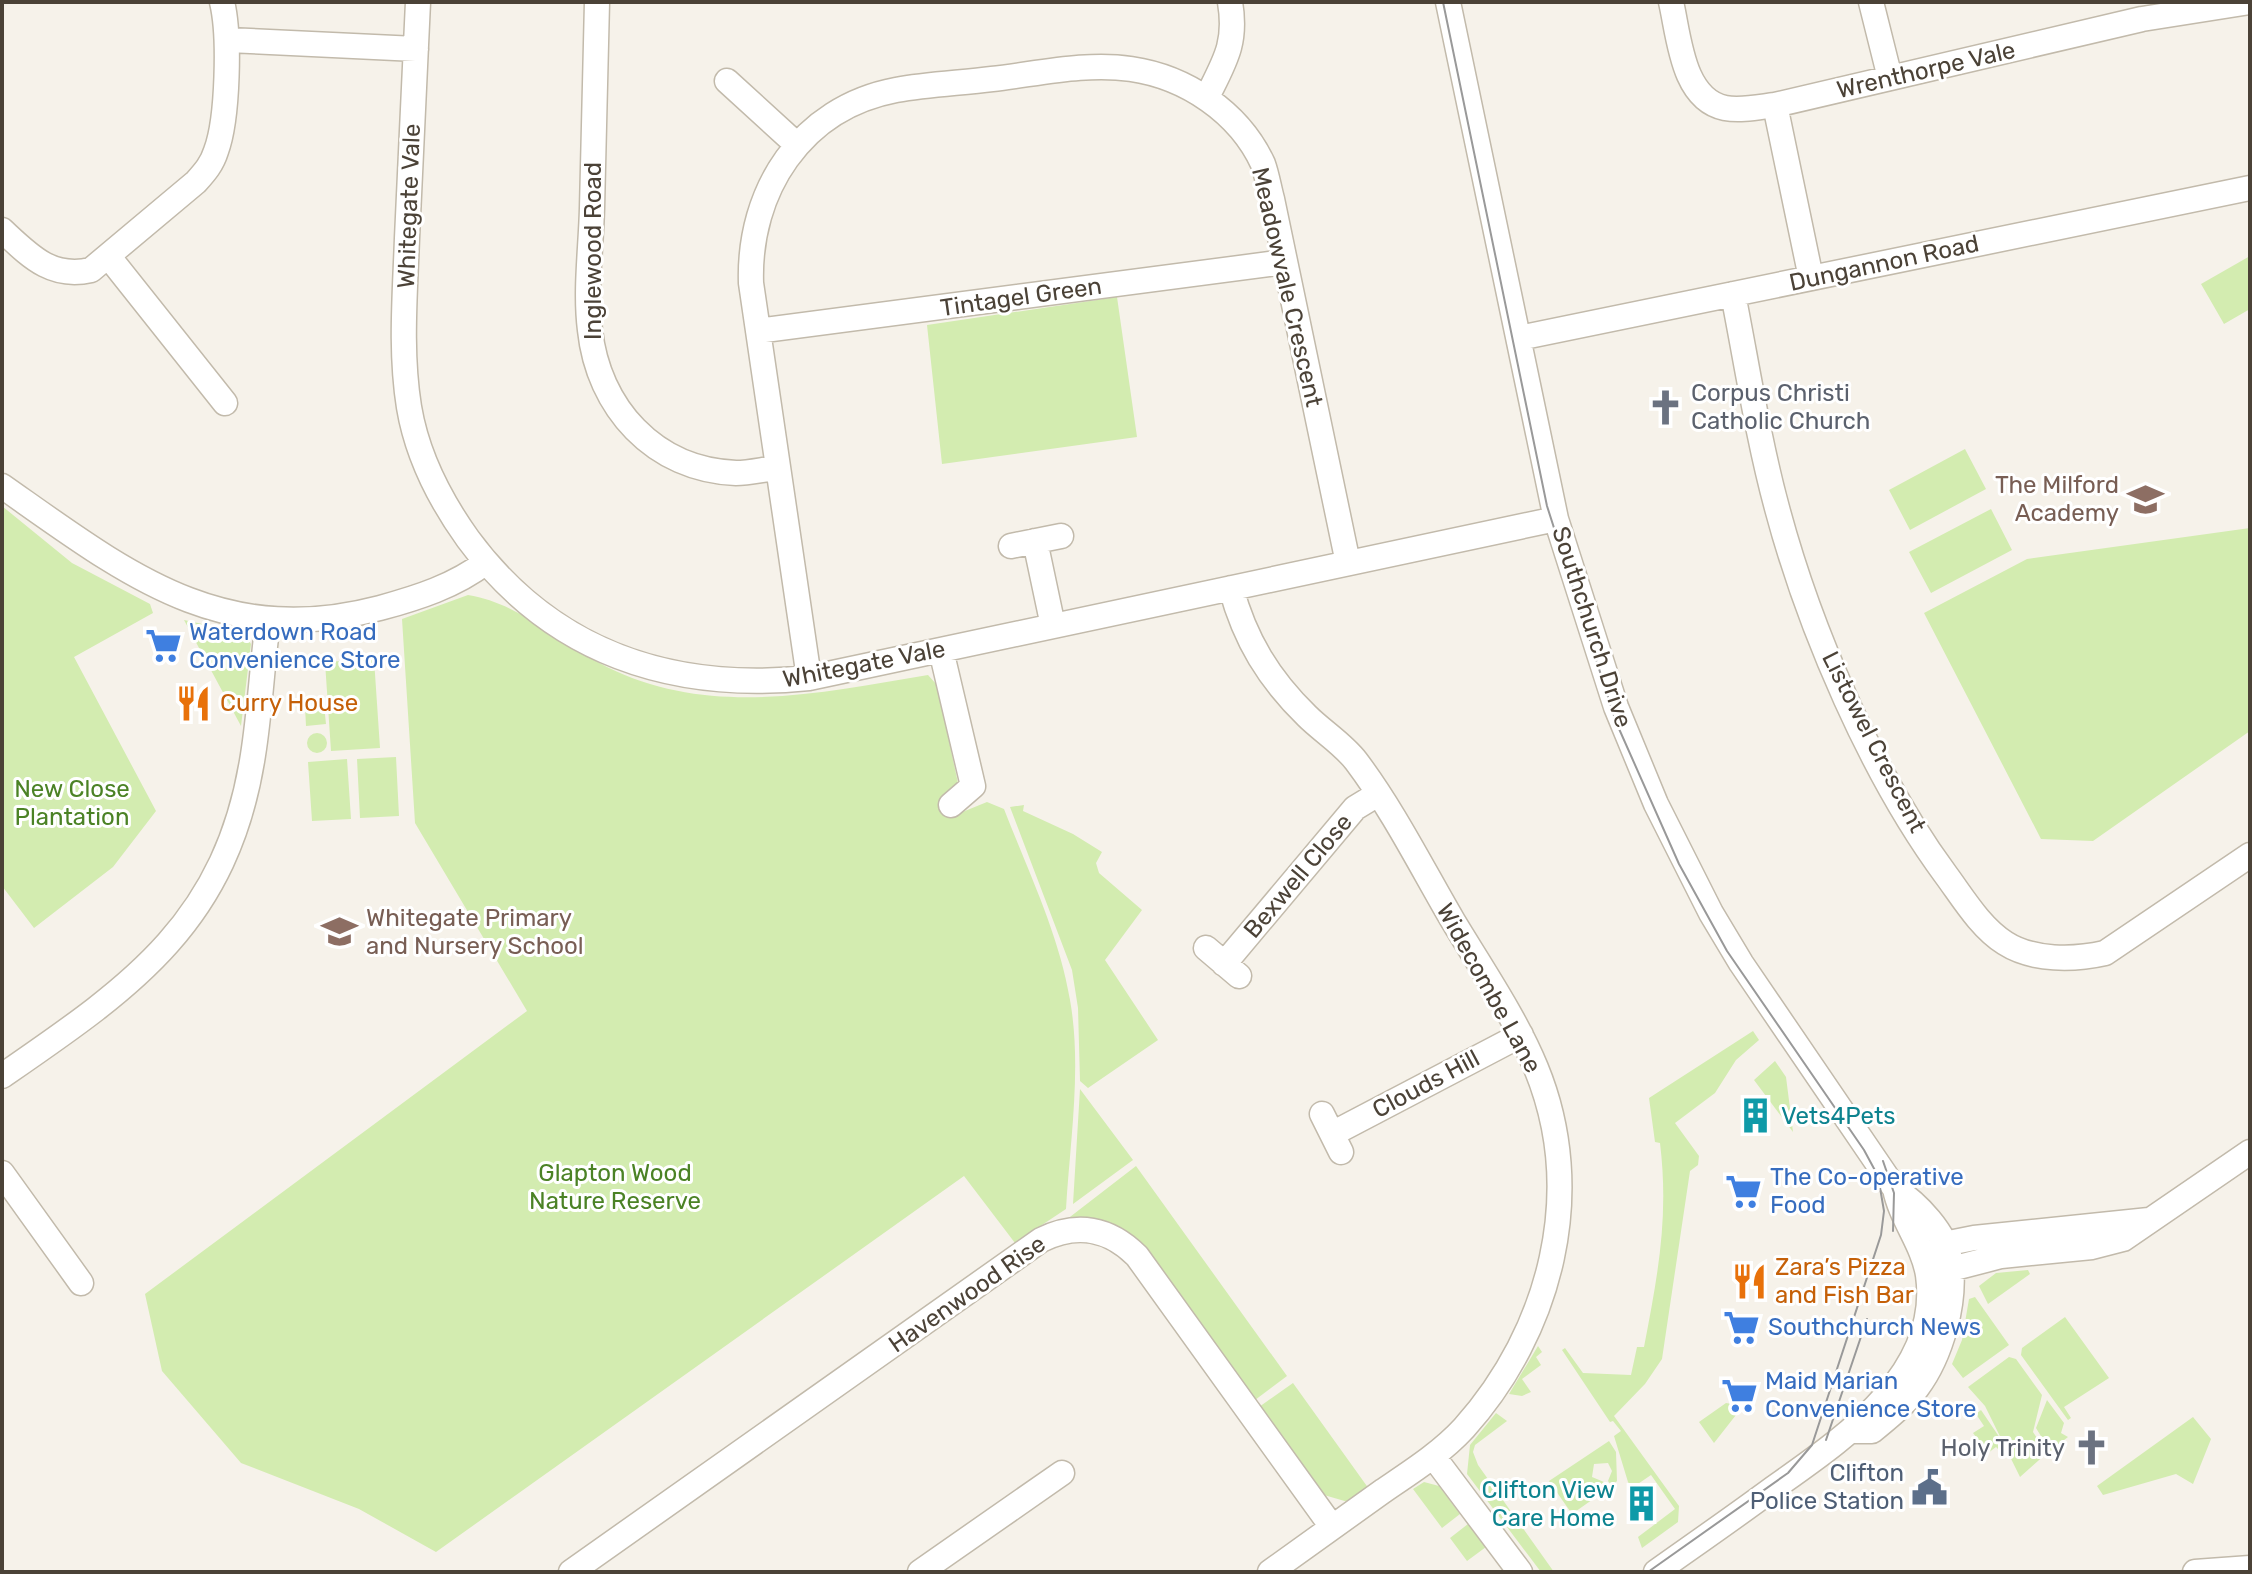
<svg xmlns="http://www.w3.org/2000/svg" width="2252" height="1574" font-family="Rubik,sans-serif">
<rect width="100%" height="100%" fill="#f6f2ea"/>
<path fill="#d3ecb0" d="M2250 256V309L2224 324 2201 284Z
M1117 297 1137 437 942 464 927 325Z
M1965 449 1986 489 1910 530 1889 490Z
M2 506 72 563 150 604 153 613 74 657 156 811 113 867 34 928 2 886Z
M1991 509 2012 550 1931 593 1909 552Z
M2250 528V731L2093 841 2041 839 1924 613 2027 559Z
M468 595C520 603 560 644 607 667 710 718 820 693 928 675L937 685 958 783 938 808 950 817 987 802 1004 809C1028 871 1059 934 1070 1000 1082 1067 1070 1141 1066 1209L1015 1243 964 1176 436 1552 359 1509 241 1463 162 1371 145 1294 527 1011 415 823 402 619Z
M184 620 244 633 251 644 241 726Z
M374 659 380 748 331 751 325 662Z
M324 705 326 724 306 726 305 707Z
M307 743a10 10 0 1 1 20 0a10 10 0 1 1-20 0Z
M396 757 399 816 360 818 357 759Z
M347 759 351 819 312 821 308 762Z
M1024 805 1023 811 1073 834 1102 852 1096 863 1099 873 1142 910 1105 960 1158 1040 1088 1088 1080 1081 1078 1008 1072 970 1010 807Z
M1753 1031 1759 1040 1736 1060 1715 1093 1675 1123 1699 1156 1698 1165 1690 1171 1662 1359 1645 1384 1614 1416 1679 1506 1678 1522 1642 1548 1638 1537 1675 1509 1651 1475 1632 1488 1628 1482 1614 1436 1621 1431 1613 1421 1610 1422 1562 1350 1565 1348 1583 1373 1631 1375 1637 1347H1644C1658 1274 1669 1217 1660 1143L1655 1142 1649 1098Z
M1775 1061 1786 1077 1793 1132 1754 1080Z
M1080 1089 1133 1160 1073 1204Z
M1136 1166 1287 1376 1255 1400 1137 1239 1116 1226 1066 1220Z
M2028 1270 2030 1274 1988 1304 1979 1286 1996 1273Z
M1975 1297 2009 1345 1963 1378 1952 1364 1962 1340 1969 1299Z
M2065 1317 2109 1378 2064 1407 2071 1418 2068 1420 2021 1355 2022 1348Z
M1538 1346 1542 1352 1536 1357 1541 1365 1522 1379 1531 1392 1522 1396 1509 1394Z
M2009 1357 2016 1359 2042 1395 2033 1432 2047 1453 2020 1477 1985 1406 1968 1387Z
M1293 1383 1369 1489 1348 1502 1324 1495 1259 1407Z
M2047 1400 2064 1423 2061 1433 2068 1437 2050 1451 2036 1428Z
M1726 1403 1743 1406 1714 1443 1699 1422Z
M1981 1410 2002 1441 2000 1451 1996 1447 1988 1453 1973 1433 1984 1426 1976 1414Z
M1496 1413 1507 1421 1475 1445 1473 1452 1478 1465 1554 1572H1541L1467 1474 1470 1445Z
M2193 1417 2211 1439 2193 1484 2176 1474 2103 1495 2097 1486Z
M1609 1441 1616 1452 1617 1481 1612 1486 1608 1481 1612 1471 1608 1463 1594 1464 1592 1477 1604 1482 1606 1490 1572 1514 1549 1481Z
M1424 1482 1439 1486 1460 1514 1442 1528 1413 1489Z
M1468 1524 1486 1547 1467 1561 1450 1538Z"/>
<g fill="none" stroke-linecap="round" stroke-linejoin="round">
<defs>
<path id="minor" d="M418 2C414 81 411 159 407 238 405 295 400 351 409 407 417 455 440 500 468 539 552 653 672 692 809 678L1556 519
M597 2C595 71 594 140 592 208 591 248 585 291 590 330 598 407 654 470 736 473 750 473 765 469 778 468
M1448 2 1556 519 1616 707 1656 804 1711 913 1741 963 1895 1189C1901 1219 1923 1244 1928 1275 1942 1375 1840 1441 1771 1490 1733 1518 1694 1545 1656 1572
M1671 2C1679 36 1682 99 1725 108 1741 111 1759 107 1775 105L2142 19 2250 2
M1871 2 1890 78
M228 40 416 49
M727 81 796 144
M1207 97C1225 61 1237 43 1230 2
M1775 105 1811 278
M2 230C30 256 51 279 91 270L196 182C205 172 212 164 216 151 228 119 230 35 222 2
M109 257 225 403
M1733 294C1747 365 1758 438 1777 508 1809 628 1872 775 1946 875 1963 898 1980 927 2005 943 2033 961 2074 960 2105 953L2250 855
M758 331 1285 262
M1519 338 2250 188
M2 486C126 573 220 650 380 608 417 598 455 586 486 562
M1035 541 1053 626
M1011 546 1061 536
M1231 588C1245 640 1269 679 1307 716 1322 731 1343 744 1356 761 1393 810 1422 868 1453 921 1482 969 1515 1017 1536 1068 1587 1192 1551 1331 1464 1428 1441 1453 1411 1472 1383 1491 1345 1518 1308 1545 1270 1572
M941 650 973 786 951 805
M809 678 751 283C748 191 801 108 896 90 928 84 961 83 992 79 1037 74 1086 62 1131 69 1186 77 1239 112 1263 164 1267 175 1269 188 1272 199L1348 563
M1206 948 1239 976
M1224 964 1355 808 1378 794
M2 1076C131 987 227 923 253 755 260 711 262 666 268 621
M1322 1114 1341 1152
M1332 1134 1521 1035
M2 1173 81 1283
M1931 1254 1944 1244 1974 1238 2149 1220
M1928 1275 2001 1256 2092 1247 2123 1239 2250 1152
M1854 1431H1872C1888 1418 1904 1405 1917 1388 1941 1356 1957 1301 1950 1260 1946 1233 1917 1203 1895 1189
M1433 1456 1520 1572
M571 1572 1041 1240C1077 1222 1109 1228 1137 1256L1332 1527
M920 1572 1062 1473
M2195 1572 2250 1568"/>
</defs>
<use href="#minor" stroke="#c2baab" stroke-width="27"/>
<use href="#minor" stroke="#fff" stroke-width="24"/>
<path stroke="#999" stroke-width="2" d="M1443 2 1547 506 1616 722 1679 864 1727 951 1864 1150 1878 1176 1884 1211 1881 1235 1812 1445 1788 1473 1648 1572
M1883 1161 1894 1193 1893 1231
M1826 1440 1867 1319"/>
</g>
<defs>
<symbol id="church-bare" viewBox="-9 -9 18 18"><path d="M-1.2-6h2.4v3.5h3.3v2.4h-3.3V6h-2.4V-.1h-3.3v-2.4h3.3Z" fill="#6b7280" stroke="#fff" stroke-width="2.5" paint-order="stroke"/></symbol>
<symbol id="school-bare" viewBox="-9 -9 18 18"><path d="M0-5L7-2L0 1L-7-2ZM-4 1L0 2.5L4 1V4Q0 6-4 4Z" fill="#8d6e63" stroke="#fff" stroke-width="2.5" paint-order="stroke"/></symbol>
<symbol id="supermarket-bare" viewBox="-9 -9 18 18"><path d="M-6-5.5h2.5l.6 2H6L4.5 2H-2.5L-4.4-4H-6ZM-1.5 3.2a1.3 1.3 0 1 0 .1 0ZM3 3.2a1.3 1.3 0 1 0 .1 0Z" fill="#3f7fe0" stroke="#fff" stroke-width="2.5" paint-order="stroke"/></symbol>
<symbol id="restaurant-bare" viewBox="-9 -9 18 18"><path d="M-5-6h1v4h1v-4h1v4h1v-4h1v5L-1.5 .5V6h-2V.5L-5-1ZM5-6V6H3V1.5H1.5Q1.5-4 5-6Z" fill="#e8710a" stroke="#fff" stroke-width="2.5" paint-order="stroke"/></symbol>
<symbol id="building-bare" viewBox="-9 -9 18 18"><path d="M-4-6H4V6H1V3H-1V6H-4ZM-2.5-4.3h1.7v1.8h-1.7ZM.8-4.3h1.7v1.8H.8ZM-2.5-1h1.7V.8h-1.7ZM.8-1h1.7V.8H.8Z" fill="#0f9aa8" stroke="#fff" stroke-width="2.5" paint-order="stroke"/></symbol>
<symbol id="civic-bare" viewBox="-9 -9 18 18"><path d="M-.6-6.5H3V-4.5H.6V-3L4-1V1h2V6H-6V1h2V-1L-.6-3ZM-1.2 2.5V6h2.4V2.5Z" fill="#5c6f8a" stroke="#fff" stroke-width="2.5" paint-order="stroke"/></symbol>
</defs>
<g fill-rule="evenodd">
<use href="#church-bare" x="1640" y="382" width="51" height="51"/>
<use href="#school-bare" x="2120" y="474" width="51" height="51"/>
<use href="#supermarket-bare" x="138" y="620" width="51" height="51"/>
<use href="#restaurant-bare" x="168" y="678" width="51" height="51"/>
<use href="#school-bare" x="314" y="906" width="51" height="51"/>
<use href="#building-bare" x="1730" y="1090" width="51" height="51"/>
<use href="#supermarket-bare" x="1718" y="1166" width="51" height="51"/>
<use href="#restaurant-bare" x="1724" y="1256" width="51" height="51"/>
<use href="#supermarket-bare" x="1716" y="1302" width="51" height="51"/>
<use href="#supermarket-bare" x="1714" y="1370" width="51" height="51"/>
<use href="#church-bare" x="2066" y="1422" width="51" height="51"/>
<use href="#civic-bare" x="1904" y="1462" width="51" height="51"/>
<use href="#building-bare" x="1616" y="1478" width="51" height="51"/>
</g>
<g text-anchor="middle" stroke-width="6" stroke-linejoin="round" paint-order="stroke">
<g font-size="24" fill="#4b4237" stroke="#fff">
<text transform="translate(1926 70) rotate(-13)" y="8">Wrenthorpe Vale</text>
<text transform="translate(409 206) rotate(-88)" y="8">Whitegate Vale</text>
<text transform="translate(593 251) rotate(-90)" y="8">Inglewood Road</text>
<text transform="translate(1884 263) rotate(-12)" y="8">Dungannon Road</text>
<text transform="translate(1287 287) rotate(77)" y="8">Meadowvale Crescent</text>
<text transform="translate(1021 297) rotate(-8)" y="8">Tintagel Green</text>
<text transform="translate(1592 627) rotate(72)" y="8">Southchurch Drive</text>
<text transform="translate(864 664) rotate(-11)" y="8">Whitegate Vale</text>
<text transform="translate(1874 742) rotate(63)" y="8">Listowel Crescent</text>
<text transform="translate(1298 876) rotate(-50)" y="8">Bexwell Close</text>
<text transform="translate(1489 988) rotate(61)" y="8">Widecombe Lane</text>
<text transform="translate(1426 1084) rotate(-28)" y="8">Clouds Hill</text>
<text transform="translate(967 1294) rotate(-35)" y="8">Havenwood Rise</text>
</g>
<g font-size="24" fill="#5b616d" stroke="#fff" text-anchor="start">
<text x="1691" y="401">Corpus Christi<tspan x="1691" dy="28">Catholic Church</tspan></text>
<text x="2065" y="1456" text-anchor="end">Holy Trinity</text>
</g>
<g font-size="24" fill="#785e54" stroke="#fff" text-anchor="end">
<text x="2119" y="493">The Milford<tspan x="2119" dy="28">Academy</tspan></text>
<text x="366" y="926" text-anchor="start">Whitegate Primary<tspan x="366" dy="28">and Nursery School</tspan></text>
</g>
<g font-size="24" fill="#366cbe" stroke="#fff" text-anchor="start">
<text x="189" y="640">Waterdown Road<tspan x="189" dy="28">Convenience Store</tspan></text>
<text x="1770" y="1185">The Co-operative<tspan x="1770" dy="28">Food</tspan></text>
<text x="1768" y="1335">Southchurch News</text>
<text x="1765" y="1389">Maid Marian<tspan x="1765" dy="28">Convenience Store</tspan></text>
</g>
<g font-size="24" fill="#c56008" stroke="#fff" text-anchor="start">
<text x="220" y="711">Curry House</text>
<text x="1775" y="1275">Zara’s Pizza<tspan x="1775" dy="28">and Fish Bar</tspan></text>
</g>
<g font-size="24" fill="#4b8225" stroke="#fff">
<text x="72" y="797">New Close<tspan x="72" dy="28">Plantation</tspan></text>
<text x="615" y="1181">Glapton Wood<tspan x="615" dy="28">Nature Reserve</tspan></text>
</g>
<g font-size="24" fill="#0d838f" stroke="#fff" text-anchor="start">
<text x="1781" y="1124">Vets4Pets</text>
<text x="1615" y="1498" text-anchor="end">Clifton View<tspan x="1615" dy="28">Care Home</tspan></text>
</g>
<g font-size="24" fill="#4e5e75" stroke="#fff" text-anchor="end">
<text x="1904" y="1481">Clifton<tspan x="1904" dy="28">Police Station</tspan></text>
</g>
</g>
<rect width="2252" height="1574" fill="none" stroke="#4b4237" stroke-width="8"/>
</svg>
